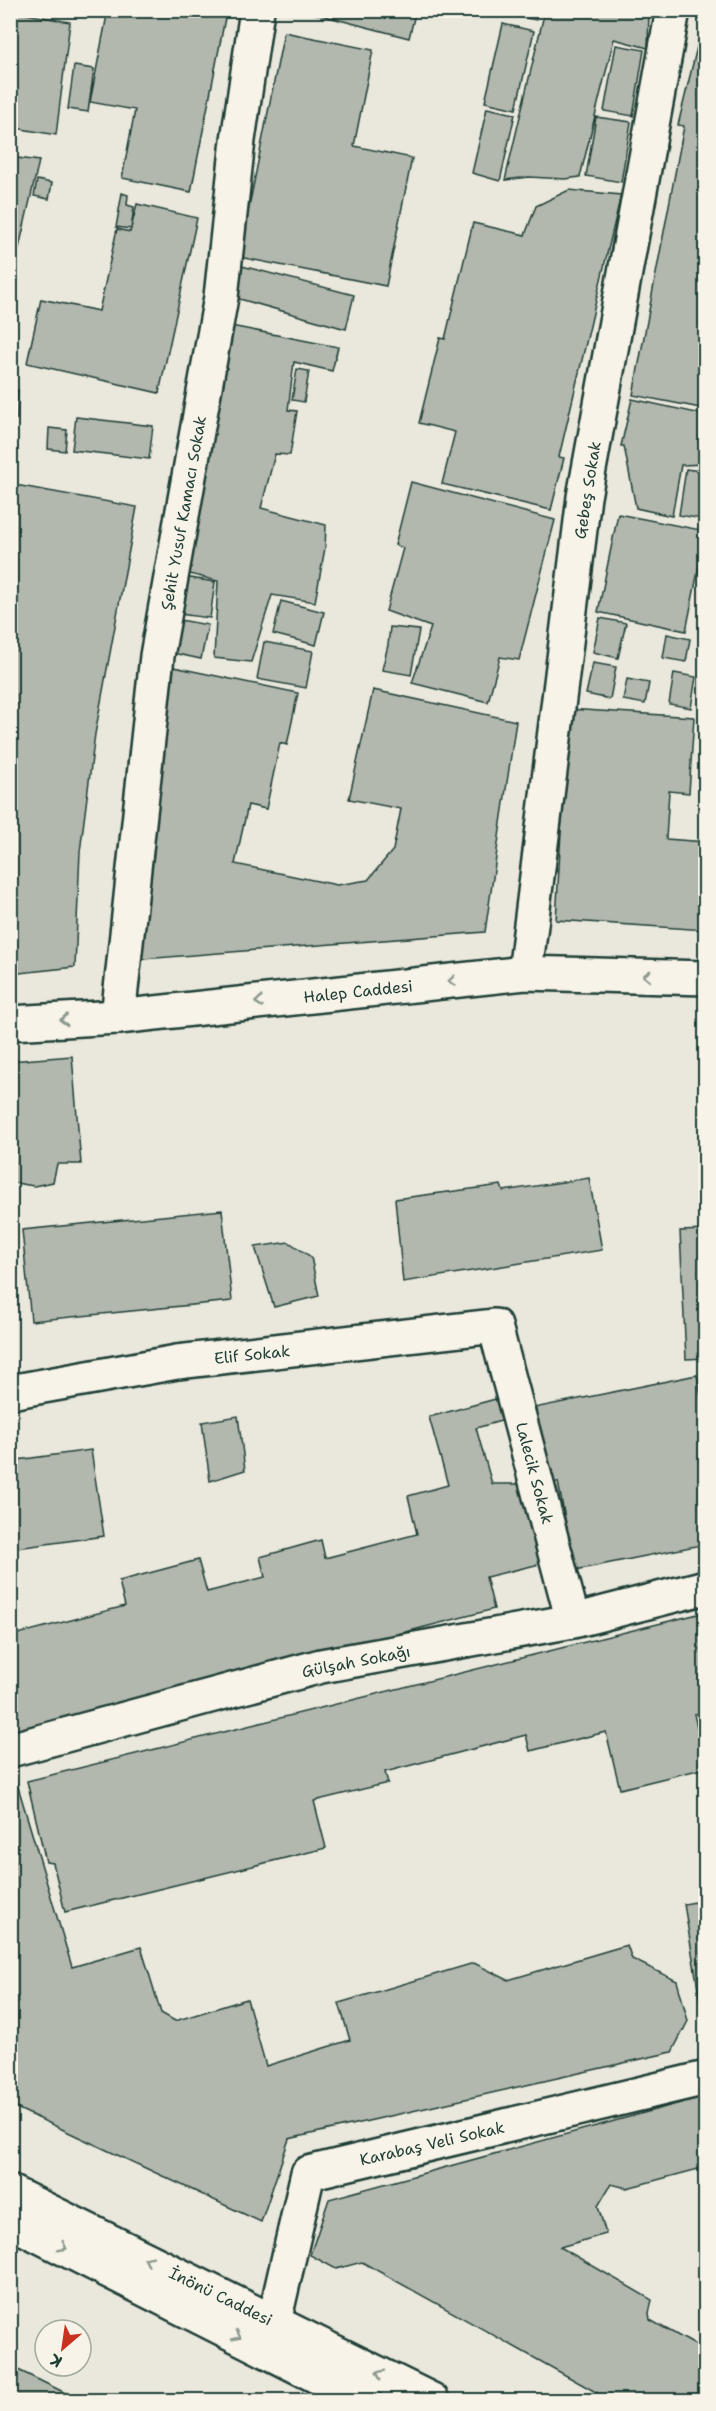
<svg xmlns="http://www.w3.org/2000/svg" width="716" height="2411" font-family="'Shantell Sans',sans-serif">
<rect width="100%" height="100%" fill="#eae8dd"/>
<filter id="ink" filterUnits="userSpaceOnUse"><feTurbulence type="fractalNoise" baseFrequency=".0167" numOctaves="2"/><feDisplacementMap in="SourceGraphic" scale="12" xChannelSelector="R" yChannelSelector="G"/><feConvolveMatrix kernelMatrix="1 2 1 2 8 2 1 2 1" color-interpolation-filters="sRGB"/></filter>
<g filter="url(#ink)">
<path fill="#b2b8ae" stroke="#1f3d34" stroke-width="1.5" d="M108 10H213L226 13 191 192 122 178 135 110 90 102Z
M301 10H416L409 38Z
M503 10H538L536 20 502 14Z
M545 10H649L648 48 614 39 580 177 565 179 529 177 505 180Z
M706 10V409L633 395 684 126 678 125Z
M10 11 70 22 56 135 10 127Z
M503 24 534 31 516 109 485 102Z
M284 32 373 50 354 146 412 158 386 286 239 257Z
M616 45 644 50 633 116 604 111Z
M74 66 94 69 88 112 68 109Z
M487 108 515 114 500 181 472 173Z
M596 117 631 122 621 182 586 176Z
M10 157 39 161 10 287Z
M37 180 52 183 49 199 34 196Z
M569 190 621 195 559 457 564 458 551 510 442 484 455 432 419 423 440 338 445 339 473 223 525 235 536 206Z
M122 193 128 195 127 205 134 207 131 229 116 227Z
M137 204 197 218 159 393 27 363 41 299 99 311 117 229 130 232Z
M242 266 354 295 346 329 236 298Z
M226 325 338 347 332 371 294 362 288 410 297 411 290 455 275 454 261 508 326 525 325 548 315 602 272 595 251 662 214 658 218 581 178 571Z
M297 369 309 371 304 402 292 400Z
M10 390H18L17 419H10Z
M632 399 706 415V464L681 465 672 516 636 508 624 446H621Z
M76 417 153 426 149 459 72 450Z
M49 428 67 430 65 451 48 449Z
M686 469 706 472V500L702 519 679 515Z
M411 482 555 520 519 660 500 657 488 702 412 683 431 627 386 611 403 548 395 545Z
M10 484 137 507 95 734 80 852 75 967 10 974Z
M618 514 706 531 686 631 598 612Z
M177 576 215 582 210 618 171 613Z
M281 601 324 612 316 645 273 634Z
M600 618 626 623 618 658 593 652Z
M175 619 208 625 201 659 168 652Z
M390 627 419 630 411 675 382 670 388 645Z
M667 634 690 639 686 662 663 658Z
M264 642 313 651 306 688 257 679Z
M593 663 616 667 610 699 586 694Z
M169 666 298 693 287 745 280 743 266 809 248 805 235 864 337 885 368 880 393 850 401 809 349 799 373 690 516 721 485 932 131 960Z
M674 673 696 677 691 708 669 704Z
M627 679 649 683 645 704 623 700Z
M568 709 694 717 689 793 669 791 666 839 706 842V930L556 920Z
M72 1056 81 1164H57L53 1182 34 1186 10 1182V1061Z
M589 1178 602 1250 403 1282 395 1199 501 1185 503 1191Z
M222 1210 232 1301 31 1321 22 1230Z
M706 1230V1358L686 1359 680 1231Z
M289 1242 311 1257 319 1296 274 1307 255 1247Z
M697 1375 703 1407 706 1406V1544L575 1570 558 1482 549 1484 534 1408Z
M503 1397 508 1419 476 1428 492 1484H522L540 1564 486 1577 494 1609 10 1735V1636L125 1606 119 1581 198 1560 207 1592 265 1577 260 1557 321 1540 325 1558 417 1534 408 1496 448 1485 429 1417Z
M238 1416 245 1470 210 1481 202 1422Z
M91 1450 104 1536 10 1549V1461Z
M706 1612V1713L694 1714 706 1768 620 1789 606 1732 530 1751 526 1735 385 1772 388 1783 314 1801 326 1848 65 1912 53 1863 46 1862 27 1781Z
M16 1780 72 1967 141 1947 161 2013 175 2021 247 1999 266 2066 350 2040 339 2003 474 1963 508 1980 627 1945 632 1959 677 1981 688 2021 672 2052 289 2139 261 2222 10 2105V1782Z
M706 1900V2037L684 1904Z
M706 2096V2167L627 2188 611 2184 598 2206 606 2234 560 2247 652 2300 649 2313 650 2320 706 2351V2400H610L362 2262 336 2269 310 2255 329 2199Z
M10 2366 80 2400H10Z"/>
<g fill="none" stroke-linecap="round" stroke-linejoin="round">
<defs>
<path id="street" d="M118 1017 157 656 221 297 238 140 257 10
M10 1392 177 1362 495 1326 573 1621
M10 1750 321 1666 573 1621 706 1587
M274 2322 308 2173 706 2078"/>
<path id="secondary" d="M525 973 584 497 673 10
M10 1023 118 1017 525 973 706 978
M10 2192 432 2400
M10 2221 364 2400"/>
</defs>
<use href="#street" stroke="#1f3d34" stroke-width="38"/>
<use href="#secondary" stroke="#1f3d34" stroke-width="38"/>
<use href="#street" stroke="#f7f3e8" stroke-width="33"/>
<use href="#secondary" stroke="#f7f3e8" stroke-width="33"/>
</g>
<defs><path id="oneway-chevron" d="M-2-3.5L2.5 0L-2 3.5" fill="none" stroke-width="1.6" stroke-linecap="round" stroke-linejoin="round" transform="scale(1.5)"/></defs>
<g stroke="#8b988e">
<use href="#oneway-chevron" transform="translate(647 976) rotate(-179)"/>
<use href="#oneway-chevron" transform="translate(452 981) rotate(174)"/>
<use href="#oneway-chevron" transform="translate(259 1002) rotate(174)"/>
<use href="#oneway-chevron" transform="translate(64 1020) rotate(177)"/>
<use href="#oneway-chevron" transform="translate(63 2247) rotate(27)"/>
<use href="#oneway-chevron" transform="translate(148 2260) rotate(-154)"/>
<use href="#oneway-chevron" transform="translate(237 2336) rotate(27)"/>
<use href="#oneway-chevron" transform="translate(380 2374) rotate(-154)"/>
</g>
</g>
<g text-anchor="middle" stroke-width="4.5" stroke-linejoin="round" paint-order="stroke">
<g font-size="16" fill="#1f3d34" stroke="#f7f3e8">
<text transform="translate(587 490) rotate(-81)" y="6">Gebeş Sokak</text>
<text transform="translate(183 513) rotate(-80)" y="6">Şehit Yusuf Kamacı Sokak</text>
<text transform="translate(358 991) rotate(-6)" y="6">Halep Caddesi</text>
<text transform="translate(252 1354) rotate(-6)" y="6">Elif Sokak</text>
<text transform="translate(535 1473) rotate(75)" y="6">Lalecik Sokak</text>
<text transform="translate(356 1661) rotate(-11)" y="6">Gülşah Sokağı</text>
<text transform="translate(432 2143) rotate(-13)" y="6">Karabaş Veli Sokak</text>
<text transform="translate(221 2296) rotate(26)" y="6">İnönü Caddesi</text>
</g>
</g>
<rect width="716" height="2411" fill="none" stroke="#f7f3e8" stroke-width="36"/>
<rect x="18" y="18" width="680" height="2375" fill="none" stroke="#1f3d34" stroke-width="2" filter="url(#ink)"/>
<g transform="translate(63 2348) rotate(209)"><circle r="28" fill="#f7f3e8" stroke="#a1aaa0" stroke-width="1.5"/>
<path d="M0-4.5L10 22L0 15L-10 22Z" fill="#c8321e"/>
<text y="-9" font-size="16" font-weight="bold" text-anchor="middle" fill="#1f3d34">K</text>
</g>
</svg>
